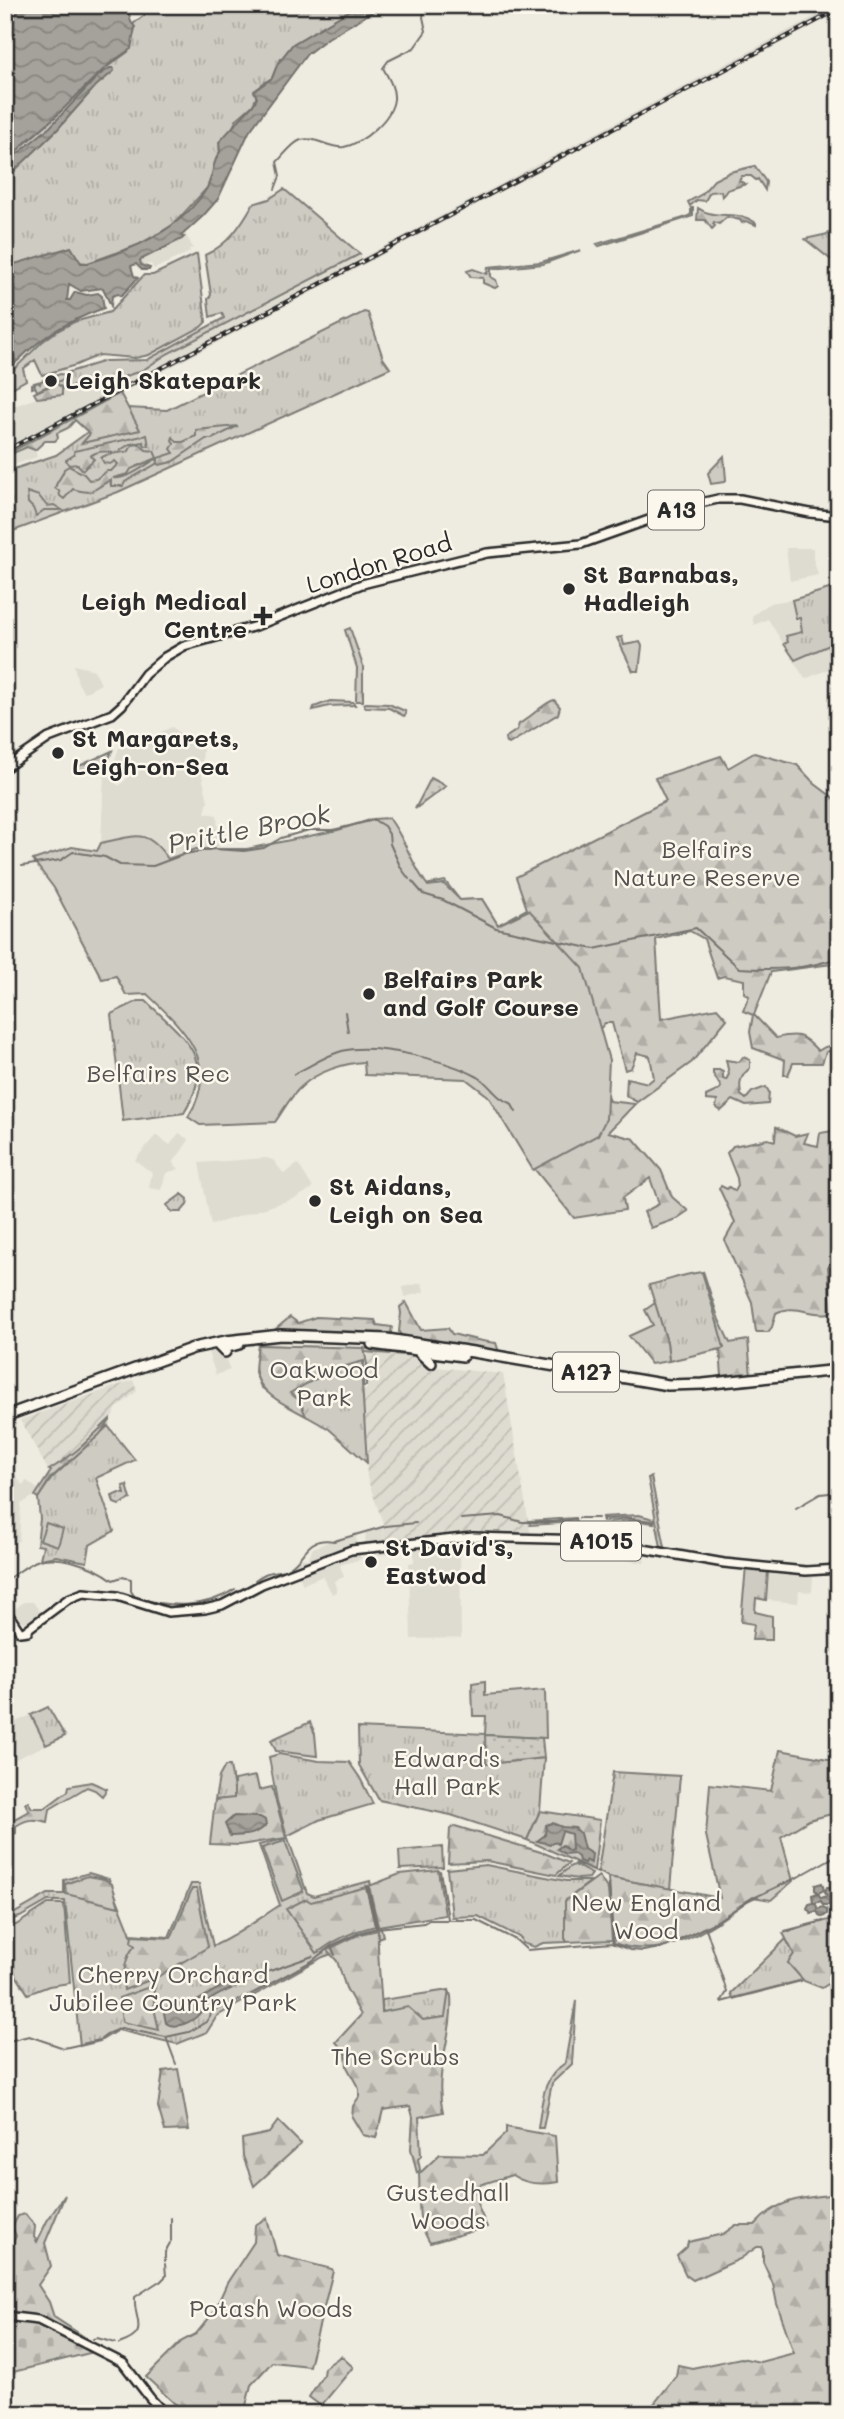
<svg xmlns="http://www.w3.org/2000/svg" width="844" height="2419" font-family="Mali,sans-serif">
<defs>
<pattern id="industrial-furrows" width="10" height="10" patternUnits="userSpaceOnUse" patternTransform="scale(1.75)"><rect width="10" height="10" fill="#dedbd1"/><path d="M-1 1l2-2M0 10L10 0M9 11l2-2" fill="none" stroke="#bfbcb4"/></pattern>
<pattern id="grass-tufts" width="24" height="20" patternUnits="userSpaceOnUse" patternTransform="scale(1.75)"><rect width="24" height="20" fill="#cecbc2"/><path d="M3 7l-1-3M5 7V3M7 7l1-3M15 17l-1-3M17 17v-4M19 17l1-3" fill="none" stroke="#b1aea7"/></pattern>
<pattern id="forest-firs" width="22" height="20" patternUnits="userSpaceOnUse" patternTransform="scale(1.75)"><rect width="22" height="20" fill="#cecbc2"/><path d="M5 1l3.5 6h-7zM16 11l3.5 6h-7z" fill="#b1aea7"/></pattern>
<pattern id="cemetery-stones" width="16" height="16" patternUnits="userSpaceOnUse" patternTransform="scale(1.75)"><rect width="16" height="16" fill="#cecbc2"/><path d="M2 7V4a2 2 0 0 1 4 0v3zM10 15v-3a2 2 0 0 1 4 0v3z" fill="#b1aea7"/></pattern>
<pattern id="garden-dots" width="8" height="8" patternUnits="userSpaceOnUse" patternTransform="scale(1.75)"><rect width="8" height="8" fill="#cecbc2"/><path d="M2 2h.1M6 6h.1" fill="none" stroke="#b1aea7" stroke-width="1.8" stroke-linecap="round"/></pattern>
<pattern id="water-waves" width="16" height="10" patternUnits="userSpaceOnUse" patternTransform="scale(1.75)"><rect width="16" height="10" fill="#a4a29a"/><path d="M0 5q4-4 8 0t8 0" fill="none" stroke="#86847e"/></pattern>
</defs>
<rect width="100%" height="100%" fill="#eeebe0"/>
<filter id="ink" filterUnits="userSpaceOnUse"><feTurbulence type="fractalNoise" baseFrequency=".0143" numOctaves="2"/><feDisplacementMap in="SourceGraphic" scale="14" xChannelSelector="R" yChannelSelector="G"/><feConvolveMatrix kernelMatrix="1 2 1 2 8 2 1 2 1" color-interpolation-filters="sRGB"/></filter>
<g filter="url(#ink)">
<path fill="#dedbd1" d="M836 5H839V12L5 455V409L37 398 62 395 63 386 118 379 143 370 167 354 360 254 362 258Z
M185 233 193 248 189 249 190 252 154 269 151 264 141 265 140 260 182 240 181 236Z
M27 447 35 450 37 457 5 468V460L13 453Z
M786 548H813V558L818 575 790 581Z
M839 586V665L805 679 768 619 754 625 752 616 770 603 802 598Z
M74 665 94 670 101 684 84 693 78 683Z
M172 727 187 739 203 743 202 776 208 801 205 813 217 815 219 847 196 848 167 859 147 836H131L101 842 104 775 109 776 119 786 128 777 114 762 119 748 134 745Z
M179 1133 189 1140 173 1163 179 1169 166 1173 161 1190 149 1188 152 1173 135 1160 156 1135 170 1145Z
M266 1158 273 1160 284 1174 298 1164 313 1188 296 1198 211 1225 199 1163Z
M422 1283 424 1292 405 1297 403 1287Z
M222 1349 230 1370 216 1375 208 1352Z
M5 1458 22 1485 27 1481 39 1490 34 1496 21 1504 19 1541 5 1540Z
M580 1524 604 1525 605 1528 617 1526 622 1533 633 1531 637 1547 646 1549 644 1563 593 1555H576V1540L582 1539Z
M383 1528 384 1542 397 1547V1553L378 1555 377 1548 360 1550 361 1559 340 1565 344 1577 334 1581 337 1591 332 1594 323 1576 303 1584 293 1565 298 1558 308 1559 313 1548 328 1542 356 1535 357 1546H365L366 1531Z
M460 1542 461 1638 411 1639 409 1563 414 1562V1545Z
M768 1571 813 1575 812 1592 799 1591 798 1603 766 1600Z
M24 1602H33L43 1616 35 1622H24L16 1619 11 1612Z
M31 1715 46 1745 11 1761 5 1748V1727Z"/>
<path fill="url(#industrial-furrows)" d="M368 1352 420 1356 426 1366 503 1374 531 1536 511 1534 454 1536 384 1542 383 1523 367 1478 362 1390 367 1389Z
M133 1380 137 1391 117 1408 109 1422 98 1435 90 1439 72 1456 48 1470 20 1420Z"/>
<path fill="url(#grass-tufts)" stroke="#7c7b76" stroke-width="2" d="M157 5H359L293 44 278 63 272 78 262 84 253 105 237 119 220 152 207 188 173 225 138 245 88 263 37 258 8 266 5 270V165L11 156 57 115 96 75 128 52 135 28 133 24Z
M284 189 360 254 167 354 143 370 118 379 62 388 56 383 41 389 38 382 34 383 35 387 32 388V384L41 381 42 388 67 378 66 373 105 361 147 360 224 318 222 313 210 317 208 299 211 295 205 255C228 245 241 225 253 204L269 199Z
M839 225V260L830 259 805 239 828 234Z
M197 254 206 322 201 327 149 355 135 358 99 355 76 365 42 375 35 360 23 369 26 380 10 389 6 377 42 342 57 331 74 322 110 312 144 275H153Z
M364 312 368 313 383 358 390 368 118 492 5 534V472L56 455 92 429 127 408 167 410Z
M724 456 726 480 724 482 711 484 708 473Z
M839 586V641L795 660 784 644 788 642 786 636 802 632 800 618H796L792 600Z
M350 628 363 666V701H356L357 668 345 630Z
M622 637 624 645 640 642 642 646 639 671H633L617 638Z
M330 701 353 702 355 705 329 706 313 710 314 707Z
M366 703 389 704 405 711 406 714 404 716 389 708 365 707 364 704Z
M112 751 105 769 77 770V767Z
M138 1001H146C184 1038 218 1058 184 1113L123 1121 111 1014Z
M182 1194 188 1199 187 1205 181 1212H172L167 1205Z
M702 1272 725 1348 669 1361 667 1342 649 1285C667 1281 683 1274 702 1272Z
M258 1345 407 1350 420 1356 364 1352 362 1383 367 1463 329 1429 283 1403 261 1387 255 1372Z
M108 1426 135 1460 96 1478 114 1531 90 1545 87 1562 56 1556 40 1559 43 1546 37 1545 40 1519 38 1498 51 1479Z
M651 1477 665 1547H661L648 1478Z
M127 1485 131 1499 119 1505 114 1503 112 1496 119 1493 125 1494 123 1486Z
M639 1515 654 1519V1523L632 1520 603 1522 602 1517Z
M575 1518 576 1522 530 1525 529 1521Z
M485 1681V1695L545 1690 546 1738 486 1735 487 1764 544 1758 540 1811 527 1840 451 1815 379 1800 359 1765 358 1728 485 1734 486 1716H473L472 1683Z
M48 1707 65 1736 46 1745 31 1715Z
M310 1722 315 1734 317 1756 276 1751 271 1740Z
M279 1754 319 1761 349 1762 360 1778 373 1804 319 1820 287 1836 277 1801 269 1757Z
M225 1766H230L235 1795 234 1799 215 1800 219 1777Z
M613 1772 680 1776 670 1889 608 1877 598 1871Z
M288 1838 307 1893 314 1896 370 1881 383 1936 323 1957 217 2016 207 2032 177 2044 118 2030 100 2041 80 2046 65 1901H48L20 1917 5 1921V1909L13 1914 48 1894H64V1880L89 1873 109 1879 131 1934 169 1937 191 1884H199L213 1946C237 1936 258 1919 280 1905L259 1845Z
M442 1847 443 1867 400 1869 399 1851Z
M486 1865 566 1881H591L565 1901V1938L567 1942 543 1943 534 1947 522 1943 521 1938 478 1916 452 1917 447 1869Z
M48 1904H64L70 1983 49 1986 28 1994 5 1958V1926L16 1925Z
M786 1939 794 1954 788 1963 803 1980 733 1998 731 1993Z
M449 1990 446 2017 423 2020 382 2012V2000Z"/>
<path fill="url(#forest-firs)" stroke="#7c7b76" stroke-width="2" d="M755 166 766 182 765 190 758 179 756 180 751 176H742L739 181 746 184 727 190 722 197 721 191 710 192 705 201 697 200 690 206 688 202 702 194 714 180 730 172Z
M691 208H693V216L599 246 597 244 687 217 691 214Z
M698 208C716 221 737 209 756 223V225L746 221 742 223 740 220 727 217 719 224 714 222 713 224 715 226 712 229 705 220H697Z
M581 250 543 264 491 269V277L496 280 498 286 495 288 483 283V278L471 277 467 271 473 269 487 274 488 267 541 262Z
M56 383 62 388V395L37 398 34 393Z
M120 393 140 430 82 443 90 434 75 420 68 428 57 433 58 438 55 441H45L35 450 27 447 13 453 5 460V455Z
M238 426 212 439H206L172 462 159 465 158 463 125 482 123 486H111V480C93 488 96 496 73 489L64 499 60 496 59 491 55 488C57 480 63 476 64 469L69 466 84 474 89 480 96 479 107 471H111L118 464 115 461 110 464 104 463 101 458C107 452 121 454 129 451L132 445 140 444 146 450 154 451 157 458 131 469 128 474 113 478C128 480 143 466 156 459L158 461V458L174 453 171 449 174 444 172 440 173 437 177 442H183L196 436V430Z
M147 435 149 446H145L143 442 130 444 116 453C108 451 97 450 90 456L94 459 83 470 77 464 69 465 66 460 74 455V451Z
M27 492 39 496 47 506 54 505 62 510H44L36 516 33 508 28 503Z
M554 700 560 707 558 714 509 744 506 743 505 738 517 730 519 724C530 718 545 702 554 700Z
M754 753 797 765 815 784 839 802V856L837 857 832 939H839V963L771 972 754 1015 776 1038C798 1033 802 1034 818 1051L825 1047 839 1044V1048L826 1052 822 1063H793L788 1075H784L785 1060 753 1048 750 1032 753 1015 743 1011 749 996 744 993V980L724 976 717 978 704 939 690 931 656 939 661 1019 717 1008 727 1019 692 1062 637 1102 626 1096 627 1078 648 1083 654 1078 650 1056 637 1053 631 1068 625 1070 612 1023H605L597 1032 606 1067 605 1092 609 1101 635 1104 608 1132 634 1139 661 1170 672 1197 688 1211 676 1219 651 1228 644 1212 659 1204 650 1178 623 1198 625 1210 574 1218 536 1171 490 1096 466 1077 367 1074 365 1060C318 1063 299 1084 274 1121L224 1122V1116L258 1112 268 1097 256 1089 226 1090 225 1067 205 1066 203 1052 207 1047 219 1044 237 1058 260 1084 274 1081V1076L278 1072 283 1074 313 1061 327 1048 356 1044 436 1052 439 1046 431 1043 433 1039 444 1034 502 1055 557 1096 563 1088 546 1041 540 988 534 976 525 987 499 958 491 956 399 965 341 977 340 975 365 953 404 896V889L398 893 390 867 371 835 349 830 379 819 389 820C402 841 409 866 425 885L445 881 460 900 482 899 498 925 527 909 516 877 666 801 655 778 721 756 728 768Z
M743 1057 750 1060V1068C740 1077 739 1082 741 1095L746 1099 752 1092 766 1087 769 1092 768 1104 746 1106 733 1100 721 1111 716 1107 717 1101 706 1100V1096L719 1090 721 1087 713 1074V1070H719L723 1072V1079L726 1080 729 1074 726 1060 739 1062Z
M776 1127 795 1136 808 1133 804 1143 818 1146 820 1133 839 1130V1260L828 1266 831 1311 829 1313C810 1317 797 1303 776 1313L772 1327 768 1332H756L752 1302 726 1244 725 1240 735 1222 719 1188 721 1186 727 1189 729 1187 735 1191 738 1186 737 1178 727 1153 733 1146 768 1139 775 1141Z
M703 1271 719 1320 730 1343 748 1340 751 1376 724 1378 722 1376 720 1350 724 1348Z
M406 1302 421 1330 448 1328 452 1334C467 1337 480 1342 496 1343L499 1352 402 1337 399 1332 401 1313 400 1307Z
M655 1303 667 1342 669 1361 651 1364 629 1336 653 1325 645 1310Z
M290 1317 298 1323 316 1317 375 1320 377 1325 392 1327 390 1337 271 1333Z
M258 1345 364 1348 367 1364 366 1386H363L364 1361C337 1367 314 1379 290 1393L299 1400 306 1416C288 1406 260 1395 256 1373 254 1365 257 1354 258 1345Z
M110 1419V1421L99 1435 50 1479 38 1498 35 1496 51 1471 49 1470C76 1454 89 1439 110 1419Z
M746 1567 768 1571 766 1600 756 1598 755 1612 772 1616V1640H752L754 1624 741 1622Z
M780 1750 839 1761V1812L809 1820 781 1837 793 1881 771 1900 753 1897C712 1926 667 1963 614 1943L608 1877 720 1898 706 1835 710 1784 771 1791Z
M256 1776 259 1790 272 1787 286 1838 240 1845 210 1844 215 1800 234 1798V1780Z
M91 1782 107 1789 102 1796 95 1790 87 1787 50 1809 48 1822C35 1819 28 1818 16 1826V1833L5 1838V1824L29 1811 25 1803 28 1802 32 1808H45L68 1791 69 1786Z
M540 1811 600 1820 594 1870 527 1840Z
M455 1826 544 1853 569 1863 556 1875 487 1861 448 1863 450 1829Z
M285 1841 303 1889 302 1892 282 1901 262 1848Z
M575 1865 592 1874 589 1878 578 1879 559 1876 571 1866Z
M438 1870 445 1915 378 1926 369 1886 400 1874Z
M88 1876 104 1879 112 1884 119 1907 66 1894 65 1884Z
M599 1876 608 1890 612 1940 567 1942 565 1938V1901Z
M366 1887 375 1926C354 1931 334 1940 317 1953L286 1909 306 1899 311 1902Z
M192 1889H197L208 1947 157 1977 124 1990C122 1978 125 1955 135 1946L131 1942 132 1936 171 1938Z
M832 1919 839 1924V1977L822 1988 804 1981 788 1963 794 1954 783 1933Z
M378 1930C377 1958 381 1984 382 2012L408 2007 423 2020 445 2017 449 1990 451 1996C454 2035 433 2072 443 2112L419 2117 421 2156 418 2159 420 2170 417 2173 411 2149 413 2117 410 2106 383 2110 376 2138 363 2135 352 2117 353 2106 359 2097V2089L347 2067 346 2054 336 2042 361 2015 346 1988 337 1961 327 1950 360 1934Z
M152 1986H154V2008L159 2030 122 2022 119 1998Z
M576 2001 572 2064 552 2083 543 2128H538C543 2100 541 2080 565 2063Z
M178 2069 189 2130 165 2131 158 2107 163 2071Z
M278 2121 301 2144 254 2186 243 2156 242 2139 269 2133Z
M506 2127 555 2136 558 2182C542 2185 525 2184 512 2175L476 2186 479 2209 487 2227 430 2243C414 2216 421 2203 419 2174L440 2154 483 2155 506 2133Z
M839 2194V2414H646L676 2376 678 2365 692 2368 741 2358 760 2362 794 2353 777 2304 773 2284 763 2262V2251L761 2247H757L740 2259 693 2280 686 2275 677 2256 687 2247 688 2242 723 2234 736 2225H755C780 2197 804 2198 839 2194Z
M65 2195 45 2243 51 2266 38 2285 49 2302 54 2317 86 2338C59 2325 36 2314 5 2313V2291L12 2282 11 2277 5 2272V2257L16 2236 12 2227 18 2216 25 2214 35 2226 34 2237 37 2242 47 2221Z
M267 2218 277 2255 332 2269 333 2271 309 2366 272 2362 251 2385 244 2414H190L174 2403 146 2377 182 2341 196 2334 214 2312 227 2283 254 2242 255 2225Z
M341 2356 353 2367 321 2406 309 2397 323 2375 324 2368Z"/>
<path fill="url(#cemetery-stones)" stroke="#7c7b76" stroke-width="2" d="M5 2319 33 2322 45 2326 94 2352 5 2374Z"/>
<path fill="url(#garden-dots)" stroke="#7c7b76" stroke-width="2" d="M431 778 446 786 415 809Z
M485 1735 542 1738 544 1758 486 1764Z"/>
<path fill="#cecbc2" stroke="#7c7b76" stroke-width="2" d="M60 374 65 375 66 378 37 391 34 384 38 382 40 384 41 381Z
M389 818C406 840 411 864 428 886L444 884 460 900 482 899 498 925 529 910 583 968 609 1060 606 1119 598 1135 533 1170 488 1096 466 1079 365 1075 364 1062C344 1063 317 1072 302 1086 291 1095 283 1111 275 1122L200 1125 188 1117C222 1064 184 1029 147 994L126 995 116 976 102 979 54 888 33 860 72 847 97 851 101 843C136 836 146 827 168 859L196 849H247L338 830 373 819Z
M46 1523 63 1529 58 1546 40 1540Z"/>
<path fill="url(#water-waves)" stroke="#74726e" stroke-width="2" d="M5 5H127L131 22 135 27 131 49C103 66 81 92 57 115 40 131 19 145 5 165Z
M359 5H384L328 38 307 54 249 132 218 199 203 216 181 236 184 237 182 239 140 260 141 265 150 268 149 270H142L136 264 131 266 134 276 138 278 121 296 118 294 112 296 111 306 103 288 81 291 69 284 67 300H70L75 292 87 295 98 293 102 296 104 308C62 323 36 340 5 374V270L8 266 71 247 81 263H88C133 250 181 230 207 188 214 177 211 163 220 152L219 142 253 105 257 98 254 91 272 78 278 63 293 44Z
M110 68H113L114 71 96 86 57 130 9 176H5V170L17 154 50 127 98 76Z
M234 1816 260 1817 265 1820 266 1825C256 1836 244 1835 230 1836L225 1824Z
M552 1823 562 1827 575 1828 580 1833 584 1849 592 1854 591 1863 586 1860 584 1863 579 1861 578 1857 573 1853 565 1854 557 1849 562 1845 569 1851 572 1850 571 1834 562 1831 558 1844 555 1842 550 1844 537 1841 545 1835 546 1825Z
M822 1883 824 1890 818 1893 821 1898 827 1896 825 1892 827 1887H832L835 1891 833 1895 829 1897 831 1900 829 1905H823L821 1901 815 1903 818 1909 823 1907 827 1909V1914L823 1917 819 1915 817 1911 811 1913 807 1908 809 1904 813 1903 812 1895 818 1893 815 1890V1885Z
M259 1973 261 1976C245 1985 225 1989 210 2000 205 2003 204 2009 200 2013 193 2022 175 2030 166 2023L164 2013 167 2007 197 2001 222 1986Z"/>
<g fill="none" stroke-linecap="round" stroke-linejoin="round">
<path stroke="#74726e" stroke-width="2" d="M275 189 280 176 277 162C284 155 292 143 301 140 315 136 330 149 344 147 363 143 392 119 394 99 395 88 388 77 383 68L388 61 414 48 426 31 423 17 426 5
M22 866 61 860 73 852 105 857 120 865 153 866 185 854 214 849 244 851 264 848 281 838 309 830H333L374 820 384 826 389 834 390 844 401 868 409 879
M5 876 10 873
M412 881 423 894 443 900 496 928 594 949 696 928 739 968C772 970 808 970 839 957
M345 1012 348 1032
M294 1074C309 1067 326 1055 342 1051 376 1043 447 1060 478 1077 490 1084 497 1100 511 1103L516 1112
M796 1508 820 1494 839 1492
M579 1518H598
M461 1519 501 1516 522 1522H553
M603 1519 631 1518
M633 1519 653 1521
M554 1522 575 1519
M5 1580C15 1575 24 1567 34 1562 55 1552 95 1566 113 1580L122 1577 131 1579V1591L135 1597C168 1608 205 1609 235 1589
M255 1580C258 1578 261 1576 265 1574 272 1571 281 1572 287 1569 307 1558 304 1536 334 1541L386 1526 416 1523
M575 1863 598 1873
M440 1871 448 1919
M609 1879 613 1944
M366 1886 376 1929
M368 1886 377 1926
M706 1928 727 1992 721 2002 801 1981
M785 1931 823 1921
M331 1946 335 1955
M267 1972 313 1956
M166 2037 176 2064
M5 2042 29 2036 64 2048 100 2040 109 2033 121 2028 166 2037 189 2032 206 2022 213 2011 246 1997 312 1961 331 1946 359 1933 377 1928 424 1923 429 1920H476L516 1940 527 1950 612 1943 630 1950 643 1951 666 1947 717 1921 747 1901 798 1877 839 1854
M171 2241V2218
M165 2261V2252L170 2243
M160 2282 166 2276 165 2264
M93 2339 97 2338 115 2343
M119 2344C152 2333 133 2321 135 2297L158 2282"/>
<defs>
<path id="major" d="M5 768 49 738 112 714 122 705 145 674 165 657 184 646 256 626 362 584 487 553 581 544 691 505 718 499H740L810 513 839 516
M5 1609 20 1632 28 1631
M25 1631 68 1599 83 1593 117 1596 168 1612 205 1609 222 1605 262 1584 351 1550 473 1537 591 1540 724 1563 806 1571 839 1569
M5 2316 38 2320 123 2363 150 2398 165 2414"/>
<path id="highway" d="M372 1344 463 1356
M219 1346 225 1352 228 1347 239 1344
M417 1350 431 1363
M5 1416 193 1348 226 1341 281 1335 387 1339 473 1352 668 1385 703 1384 839 1370"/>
</defs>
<use href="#major" stroke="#2b2b2b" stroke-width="12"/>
<use href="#highway" stroke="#2b2b2b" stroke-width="14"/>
<use href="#major" stroke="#fbf7ec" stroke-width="7"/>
<use href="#highway" stroke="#fbf7ec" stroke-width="9"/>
<defs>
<path id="rail" d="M5 451 839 9"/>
</defs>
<use href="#rail" stroke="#2b2b2b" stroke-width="4.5"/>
<use href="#rail" stroke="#fbf7ec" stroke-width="2" stroke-dasharray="5" stroke-linecap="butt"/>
</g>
</g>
<g fill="#2b2b2b" stroke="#fbf7ec" stroke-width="2.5">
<circle cx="51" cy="381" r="7"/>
<circle cx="569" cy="589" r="7"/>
<path d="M259.5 605.5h7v7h7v7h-7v7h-7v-7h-7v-7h7z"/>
<circle cx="58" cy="753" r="7"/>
<circle cx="369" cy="994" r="7"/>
<circle cx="315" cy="1201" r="7"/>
<circle cx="371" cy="1562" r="7"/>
</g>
<g text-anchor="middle" stroke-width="5" stroke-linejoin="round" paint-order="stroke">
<g fill="#fbf7ec" stroke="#696865" stroke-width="2">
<rect x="648" y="490.5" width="56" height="39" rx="5"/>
<rect x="553" y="1352.5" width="66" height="39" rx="5"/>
<rect x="561" y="1521.5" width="80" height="39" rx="5"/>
</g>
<g font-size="23" font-weight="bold" fill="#2b2b2b">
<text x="676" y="518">A13</text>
<text x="586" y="1380">A127</text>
<text x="601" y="1549">A1015</text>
</g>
<g font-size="24" font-weight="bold" fill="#2b2b2b" stroke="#fbf7ec" text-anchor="start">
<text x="65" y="389">Leigh Skatepark</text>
<text x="583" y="583">St Barnabas,<tspan x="583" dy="28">Hadleigh</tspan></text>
<text x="247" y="610" text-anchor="end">Leigh Medical<tspan x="247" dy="28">Centre</tspan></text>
<text x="72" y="747">St Margarets,<tspan x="72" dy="28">Leigh-on-Sea</tspan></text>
<text x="383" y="988">Belfairs Park<tspan x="383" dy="28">and Golf Course</tspan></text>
<text x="329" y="1195">St Aidans,<tspan x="329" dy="28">Leigh on Sea</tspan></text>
<text x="385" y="1556">St David's,<tspan x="385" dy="28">Eastwod</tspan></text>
</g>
<g font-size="24" fill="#2b2b2b" stroke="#fbf7ec">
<text transform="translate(379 564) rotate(-17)" y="8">London Road</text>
</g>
<g font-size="24" fill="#545351" stroke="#fbf7ec">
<text x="707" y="858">Belfairs<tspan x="707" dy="28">Nature Reserve</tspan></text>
<text x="158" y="1082">Belfairs Rec</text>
<text x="324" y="1378">Oakwood<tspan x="324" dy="28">Park</tspan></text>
<text x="447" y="1767">Edward's<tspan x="447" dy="28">Hall Park</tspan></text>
<text x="646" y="1911">New England<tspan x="646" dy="28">Wood</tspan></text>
<text x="173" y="1983">Cherry Orchard<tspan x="173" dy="28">Jubilee Country Park</tspan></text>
<text x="395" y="2065">The Scrubs</text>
<text x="448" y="2201">Gustedhall<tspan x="448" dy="28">Woods</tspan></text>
<text x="271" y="2317">Potash Woods</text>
</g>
<g font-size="26" font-style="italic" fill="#555552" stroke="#fbf7ec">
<text transform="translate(249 829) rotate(-11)" y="9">Prittle Brook</text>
</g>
</g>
<rect width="844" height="2419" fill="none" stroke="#fbf7ec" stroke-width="28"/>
<rect x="14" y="14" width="816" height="2391" fill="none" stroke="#2b2b2b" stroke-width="2.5" filter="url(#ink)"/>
</svg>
